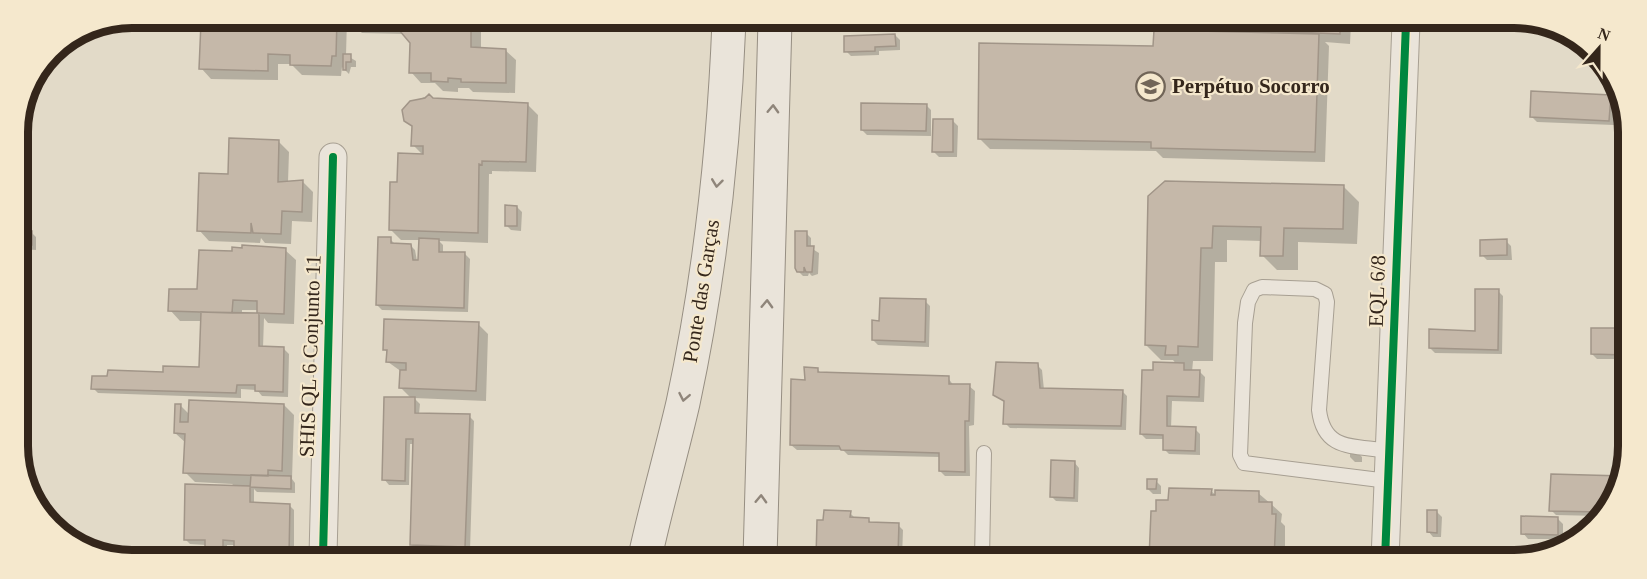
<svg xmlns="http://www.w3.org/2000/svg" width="1647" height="579" font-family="Georgia,serif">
<rect width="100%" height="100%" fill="#e2dac8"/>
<path fill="#0003" fill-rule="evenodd" d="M211 18 347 19 346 55 356 61V67H351L349 74 342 67 341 76 302 75 291 64H278V80L211 79 201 68Z
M351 19H473L481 32V49L505 50 516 60 515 93 473 92 469 88H458V92L443 91 435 83H421L411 72 412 42 405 34 362 33 351 23Z
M1158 22 1351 23 1350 44 1325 42 1329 46 1325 162 1163 158 1156 151 990 149 979 138 1155 47 1167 32Z
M895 35 900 40V50L879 51V55L851 56 846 51Z
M429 95 433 99 528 105 538 115 536 172 492 171V174H489L488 243 439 241 443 245V253L465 254 470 259 468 312 382 310 377 305 390 239 396 245H410L415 250 417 261H420L421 240H401L390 229 398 184 423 155 413 145V129L404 112 406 105Z
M1610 96 1615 101 1614 125 1537 122 1532 117Z
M926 105 931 110V136L867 135 862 130Z
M953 121 958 126 957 157H939L934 152Z
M278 141 289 152 288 182H303L313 192 312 222 292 221 291 244 265 243 261 238 260 243 209 241 199 230Z
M1344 187 1359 202 1357 244 1298 242V270H1277L1262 255V241L1227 240V262H1215L1213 361H1193L1192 372H1200L1205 377 1204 402 1172 401 1171 428 1195 429 1200 434V455L1169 454 1164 449 1165 439H1146L1141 434 1154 371 1177 365 1173 360H1161L1146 345 1150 197Z
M517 207 522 212 521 231 511 230 506 225Z
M19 232H31L36 237V250L19 249Z
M806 233 811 238V248L819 253 818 274 812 276 809 273 808 276H803L798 271Z
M1506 241 1511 246 1512 260H1487L1482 255Z
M242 247 285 250 296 260 294 324 268 323 264 318 263 348 284 349 289 354 288 397 262 396 257 390 241 389V398L98 393 93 388 201 369 202 321H180L170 310 199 291 233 253 234 248ZM242 310H258L260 315 242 314Z
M1498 291 1503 296 1502 354 1435 353 1430 348 1476 332Z
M925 301 930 306 929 347 878 345 873 340 881 322Z
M478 324 488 334 486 401 414 398 420 404 419 414 469 416 474 421 470 551 417 550 412 545 415 444H410L409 485H389L384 479 412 399 401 388 402 372 388 362V353L385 350Z
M1592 329H1625V359H1597L1592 354Z
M1037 365 1042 370 1044 390 1122 391 1127 396 1126 430 1010 428 1005 423V403L994 394Z
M818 370 822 374 948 378 954 386H969L975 391 974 425 969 426 970 476H945L940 471V457L848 455 843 450H797L791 445 806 381Z
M180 405 190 415 284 405 294 415 292 479 295 483V493L257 492 254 489V504L289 505 294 510V556H238L236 545H227V555H211L206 549V545L190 544 185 539 233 484 195 482 185 472 186 443 175 433Z
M1357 452 1362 457V462H1355L1350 457V453Z
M1074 462 1079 468 1078 502 1056 501 1051 496Z
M1552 476 1623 477V483L1599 516 1556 515 1551 510Z
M1156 481 1161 486V494H1153L1148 489Z
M1211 491 1217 496 1258 493 1271 504 1282 514 1281 522 1285 526V560L1151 559 1152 512H1157L1170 502Z
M1437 512 1442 517 1441 537H1433L1428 531Z
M850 513 856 519H868L872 524 898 525 903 530 902 558H817Z
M1558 519 1563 524V539H1528L1523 533Z"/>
<path fill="#c5b8a9" stroke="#a19588" stroke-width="1.5" d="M209 18 337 19 336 56H332L331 66 290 65V55L268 54V71L199 69 201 22 209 23Z
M350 19H471V47L506 49V83L461 82V79L448 78V82L431 81V73H409L410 43 394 24H350Z
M1175 22 1340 23V34L1175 27Z
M1154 30 1319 34 1315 152 1151 148V142L978 139 979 43 1153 46Z
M895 34 896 46 875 47V51L844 52V36Z
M343 54H351V62H346V70H343Z
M1531 91 1611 95 1609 121 1530 117Z
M429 94 433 98 528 103 526 162 482 161V165L479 164 478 233 389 230 390 182H397L398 153 423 154V146H411L412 126 404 121 402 110 410 101 425 98Z
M861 103 927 104 926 131 861 130Z
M933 119H953V152H932Z
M229 138 279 140 278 182 303 180 302 212 282 211 281 234 253 233 251 223V233L197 231 199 173 228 174Z
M1165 181 1344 185 1343 229 1284 228 1283 256H1260L1261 227 1213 226 1212 248H1201L1198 347 1178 346V355H1165L1166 346 1145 345 1148 196Z
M505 205 517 206V226H505Z
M19 230 32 231V245H19Z
M795 231H807V246H814L812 272H806L804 267V272H797L795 268Z
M378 237H391V243L411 244 413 260H418L419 238 439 239V252H465L464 308 376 305Z
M1507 239V255L1480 256V240Z
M242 245 286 248 284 314 257 313V301L233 300 232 313 168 311 169 289H197L199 250 232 251V247L242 248Z
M1475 289H1499L1498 350 1429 348V329L1475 331Z
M880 298 926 299 925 342 872 340V320L879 321Z
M201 312 259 313V346L284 347 283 392 255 391V385H237L236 393 91 389 92 376H107L108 370 163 372V366L199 367Z
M384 319 479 322 476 391 399 388 400 370H406V363L386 362 387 350H383Z
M1591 328H1625V355L1591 354Z
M996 362 1038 363 1040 388 1123 390 1121 426 1003 424 1004 401 993 395Z
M1153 362 1184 363V370H1200L1199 397 1167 396V426L1196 427 1195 451 1163 450V435L1140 434 1142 370H1153Z
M804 367 818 368V372L949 376V384H970L969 421H965V472L939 471V453L841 450 839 446 790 445 791 379 805 380Z
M384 397H415V413L470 414 465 547 410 545 413 439H406L405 481 382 480Z
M189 400 284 404 282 471 268 470V476L183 473 185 434 174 433 175 404H181L180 422H188Z
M1051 460 1075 461 1074 498 1050 497Z
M1551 474 1623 476V483L1602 512 1549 511Z
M251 475 291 476V489L250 487Z
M1147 479H1157L1156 489H1147Z
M185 484 250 486V502L290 504 289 555 234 554V541L223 540V551L205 550V540H184Z
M1169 488 1212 489 1211 495H1215V490L1259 491V502H1272V514H1276L1274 560 1149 559 1151 511H1156V500H1168Z
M824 510 851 511 850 517 869 518V522L899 523 898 554 875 553V558H816L817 520H823Z
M1427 510H1437V533L1427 532Z
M1521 516 1558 517V535L1521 534Z"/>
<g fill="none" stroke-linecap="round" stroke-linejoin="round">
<defs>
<path id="service" d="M1388 481 1244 463 1240 455 1245 323 1248 302 1254 290 1262 287 1315 289 1325 294 1327 302 1319 410C1324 452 1354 445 1389 451
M982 559 984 453"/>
<path id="minor" d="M323 556 333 157
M1385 560 1406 23"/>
<path id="secondary" d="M645 557C656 506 671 455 683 403 710 277 724 149 729 21
M760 558 775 21"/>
</defs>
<use href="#service" stroke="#a79f92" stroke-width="16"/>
<use href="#minor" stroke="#a79f92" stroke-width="29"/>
<use href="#secondary" stroke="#968e82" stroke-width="35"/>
<use href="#service" stroke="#eae4da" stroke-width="14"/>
<use href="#minor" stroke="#eae4da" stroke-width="27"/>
<use href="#secondary" stroke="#eae4da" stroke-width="33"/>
<defs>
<path id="cycleway" d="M323 556 333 157
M1385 560 1406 23"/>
</defs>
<use href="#cycleway" stroke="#f5e8cd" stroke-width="11"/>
<use href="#cycleway" stroke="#00873e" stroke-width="8"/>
</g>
<defs><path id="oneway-chevron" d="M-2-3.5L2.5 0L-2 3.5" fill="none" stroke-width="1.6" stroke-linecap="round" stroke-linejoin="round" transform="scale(1.5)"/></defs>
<g stroke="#8f857a">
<use href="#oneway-chevron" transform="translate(773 109) rotate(-88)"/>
<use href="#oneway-chevron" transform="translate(717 183) rotate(97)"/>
<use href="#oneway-chevron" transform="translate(767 304) rotate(-88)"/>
<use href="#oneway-chevron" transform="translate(684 397) rotate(101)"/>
<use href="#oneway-chevron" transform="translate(761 499) rotate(-88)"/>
</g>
<defs>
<symbol id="school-ring" viewBox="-11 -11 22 22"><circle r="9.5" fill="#f5e8cd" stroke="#716558" stroke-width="1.5"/><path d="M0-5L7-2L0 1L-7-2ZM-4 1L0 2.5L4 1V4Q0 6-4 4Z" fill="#716558"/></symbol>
</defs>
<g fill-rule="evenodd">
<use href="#school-ring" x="1134" y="70" width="33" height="33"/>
</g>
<g text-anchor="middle" stroke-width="4.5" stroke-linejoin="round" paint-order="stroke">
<g font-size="21" font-weight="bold" fill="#34261b" stroke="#f5e8cd" text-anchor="start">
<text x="1172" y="93">Perpétuo Socorro</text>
</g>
<g font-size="21" fill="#34261b" stroke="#f5e8cd">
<text transform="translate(701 291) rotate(-81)" y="7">Ponte das Garças</text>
<text transform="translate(1377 291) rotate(-88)" y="7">EQL 6/8</text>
<text transform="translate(310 356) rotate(-88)" y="7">SHIS QL 6 Conjunto 11</text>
</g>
</g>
<path d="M0 0H1647V579H0ZM132 28H1514A104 104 0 0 1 1618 132V446A104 104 0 0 1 1514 550H132A104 104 0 0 1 28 446V132A104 104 0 0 1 132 28Z" fill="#f5e8cd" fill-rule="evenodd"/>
<path fill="none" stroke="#34261b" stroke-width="8" d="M132 28H1514A104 104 0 0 1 1618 132V446A104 104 0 0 1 1514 550H132A104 104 0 0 1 28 446V132A104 104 0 0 1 132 28Z"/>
<g transform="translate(1599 48) rotate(21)" stroke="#f5e8cd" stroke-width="4.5" paint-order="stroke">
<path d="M0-4.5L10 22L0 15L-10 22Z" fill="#34261b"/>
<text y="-9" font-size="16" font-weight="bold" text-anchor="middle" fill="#34261b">N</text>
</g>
</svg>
